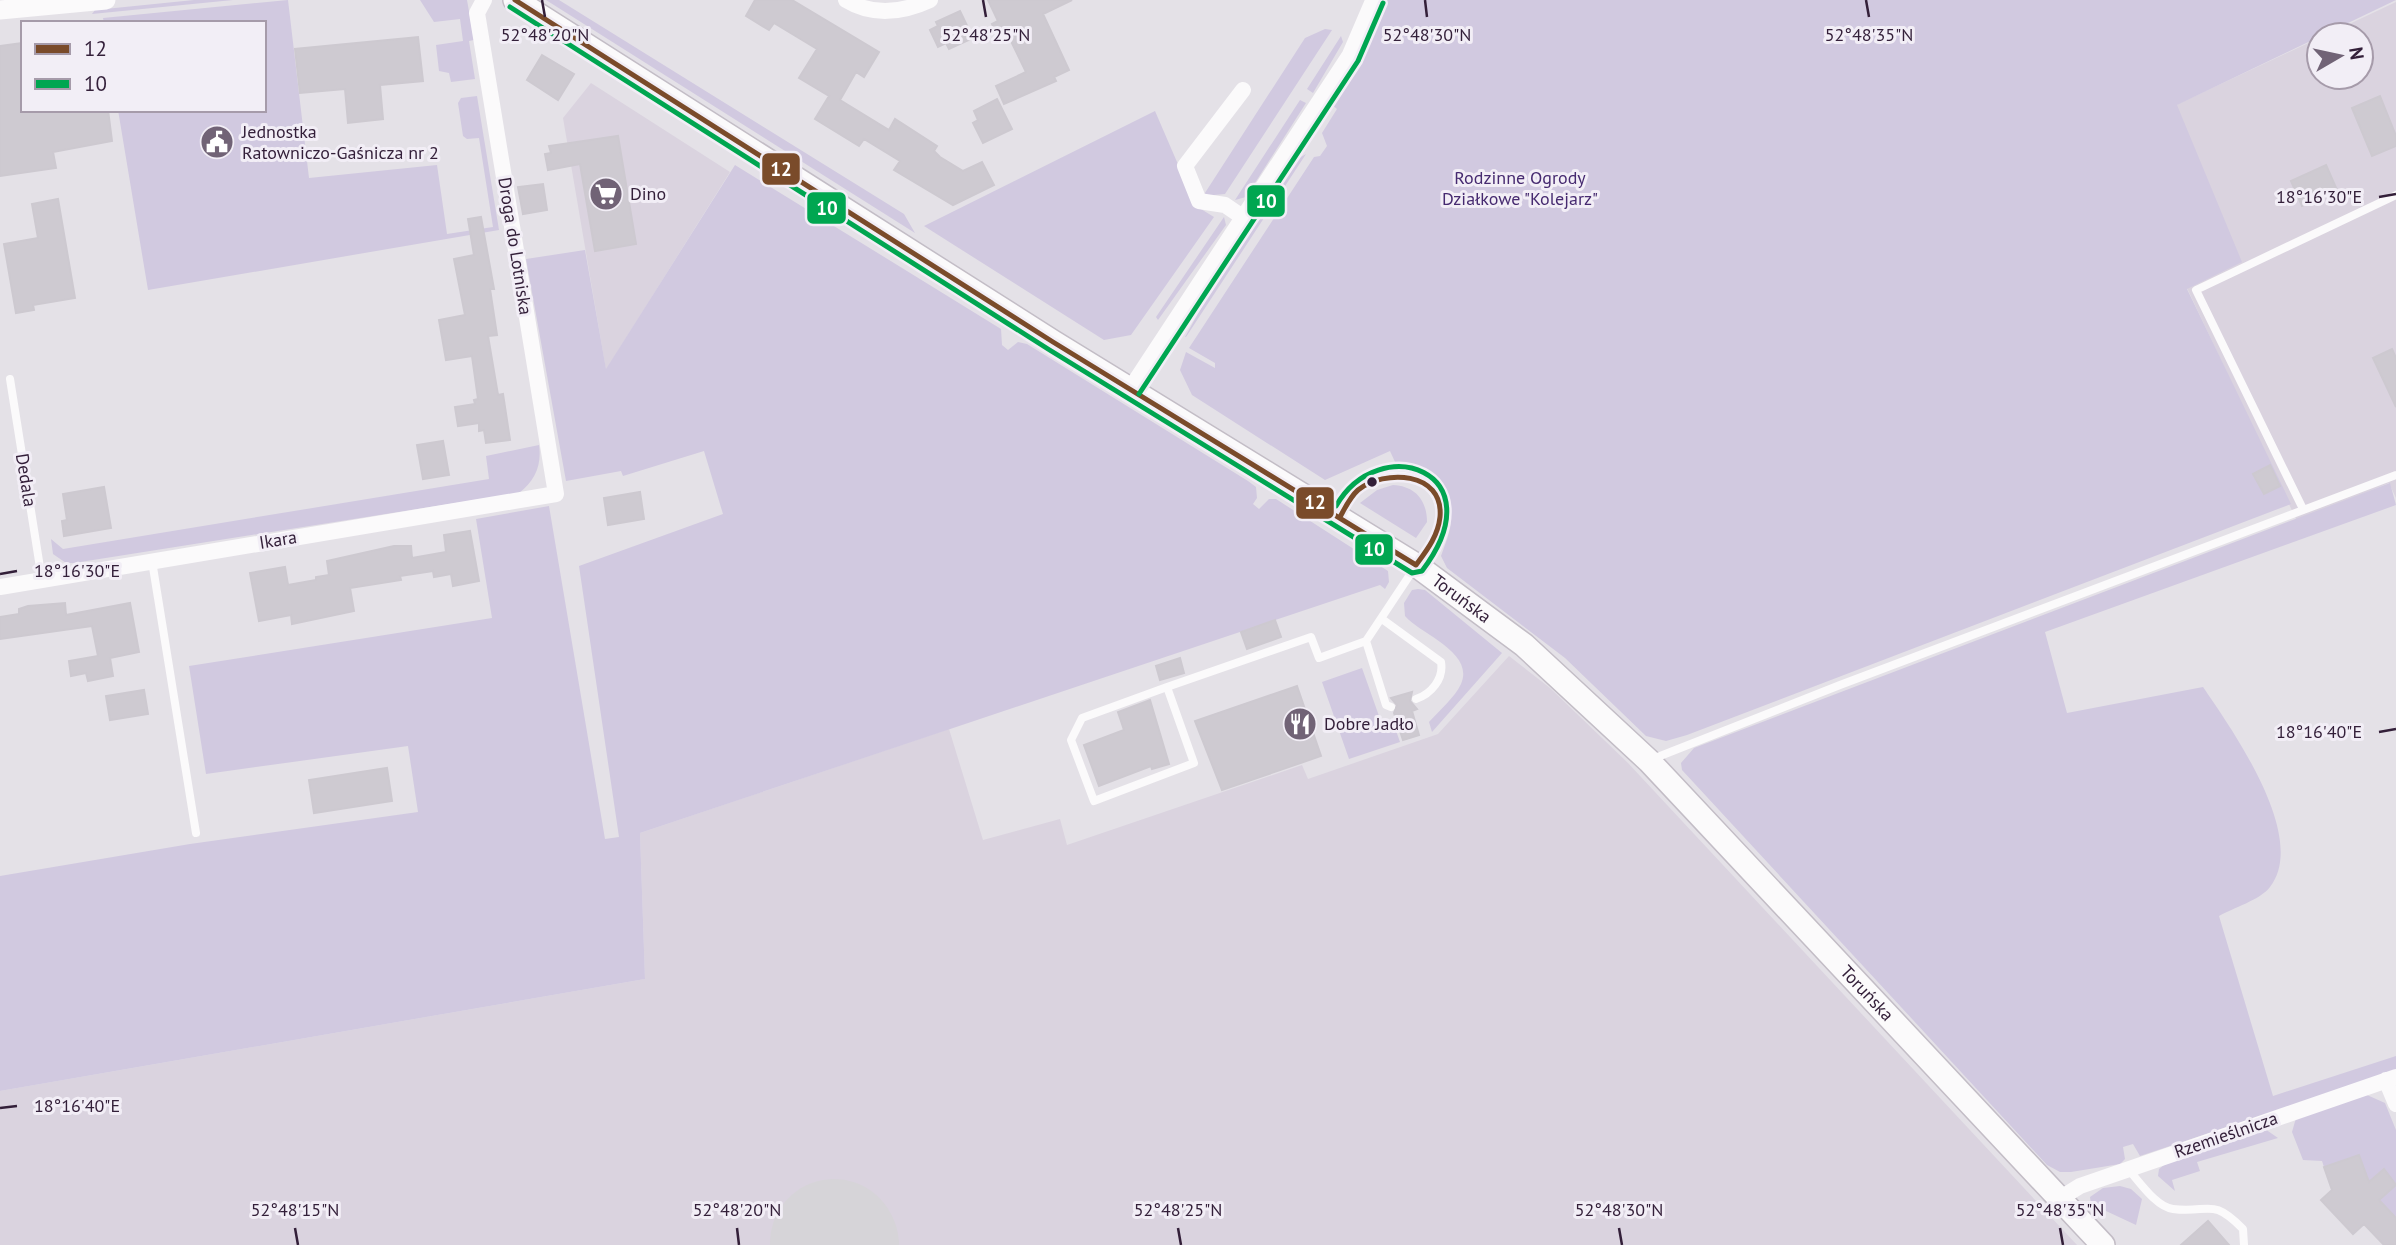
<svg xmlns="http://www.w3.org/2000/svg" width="2396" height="1245" font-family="'PT Sans',sans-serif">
<rect width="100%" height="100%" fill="#e4e1e7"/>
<path fill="#dad3df" d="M2396 2V498L2389 483 2297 521 2187 288 2176 105 2319 38V77H2361V35H2326Z
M591 83 730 172 606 370 563 118Z
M1509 656 1550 688 1628 763 2077 1245H0V1091L645 979 640 833 949 729 983 840 1060 819 1067 845 1302 765 1308 779 1438 734Z"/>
<path fill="#d1c9e0" d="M194 0H233L92 14 95 10Z
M288 0 309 178 437 165 447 234 493 227 479 138 467 139 463 136 458 103 461 98 477 96 499 230 148 290 118 110H264V23H104L103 18Z
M420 0H467L474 40 469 41 475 79 451 82 449 73 439 71 436 45 463 41 460 19 434 22Z
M546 0H559L904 214 915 233Z
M1386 0H2396L2177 105 2242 262 2187 289 2291 504 1687 735 1666 741 1646 736 1565 658 1447 568 1441 556C1445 544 1451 531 1451 519 1452 489 1426 460 1395 462L1390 451 1325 480 1192 395 1180 370 1186 352 1215 368V363L1189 348 1314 157 1320 156 1327 146 1322 133 1337 109 1331 104 1363 54Z
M1325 29 1332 30 1225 194 1203 196 1305 38Z
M1341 36 1343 42 1313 93 1307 89Z
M1300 100 1306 103 1246 197 1235 200Z
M1155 111 1196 206 1214 217 1131 335 1104 340 924 226Z
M1306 154 1186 337H1185L1221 272 1294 161Z
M735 165 1001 329 1002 345 1008 350 1018 342 1027 344 1248 481 1256 487 1257 498 1253 504 1259 509 1269 499H1276L1388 571 1389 582 1385 589 1380 585 640 833 645 979 0 1091V876L190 844 418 812 408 746 206 774 189 666 492 618 476 519 549 506 605 839 619 837 579 566 723 514 704 451 623 476 621 471 566 481 526 259 585 250 606 369Z
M1224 217 1226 225 1158 320 1156 317Z
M539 445C542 465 535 481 519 493L74 563H66L53 554 51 539 63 549 489 479 486 456Z
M2390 483 2396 505 2045 632 2067 713 2203 687C2231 728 2309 837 2270 887 2260 900 2233 908 2219 916L2273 1096 2396 1056V1071L2140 1156 2133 1144 2123 1147 2125 1159 2120 1164 2071 1172H2060L2047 1165 1682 770 1681 763 1694 748Z
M1393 485C1415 486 1427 500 1427 522L1416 538 1360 503 1377 490Z
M1418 589 1425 590 1502 653 1432 732 1429 722C1439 711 1455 697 1461 684 1475 652 1420 634 1405 616L1404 603 1412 590Z
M1362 668 1379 716 1387 725H1394L1400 742 1349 759 1322 682Z
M2367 1095 2385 1103 2396 1130V1218L2365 1186 2359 1155 2324 1167 2322 1161 2303 1160 2292 1132 2296 1118Z
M2265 1129 2278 1138 2197 1162 2200 1171 2172 1180 2175 1191 2158 1176 2159 1169 2164 1165Z
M2120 1186 2131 1189 2142 1199 2136 1225 2091 1204 2090 1197 2103 1188Z"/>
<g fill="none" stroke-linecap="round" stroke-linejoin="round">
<path stroke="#d6d4d8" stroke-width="128" d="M834 1243 835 1245"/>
</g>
<path fill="#cecad1" stroke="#cdc9d0" stroke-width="2" d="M755 0H792L879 52 864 77 856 72 840 100 889 130 895 119 937 146 934 151 940 157 963 171 982 162 994 185 953 205 894 170 900 161 864 139 859 146 815 119 829 96 799 78 817 49 774 23 769 30 746 16Z
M988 0H1072L1043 14 1069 70 1054 77 1056 81 1004 104 996 86 1026 72 1007 33 998 37 992 24 998 21Z
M960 11 973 38 949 49 946 43 938 47 930 30 938 26 936 22Z
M418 37 423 81 380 85 383 119 348 123 345 89 300 93 295 49Z
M23 43V110H108L112 141 53 152 56 168 0 176V46Z
M542 55 574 74 558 100 527 80Z
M2380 96 2396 136V146L2372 156 2352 108Z
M997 99 1012 129 983 143 973 123 978 120 974 111Z
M618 136 636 244 595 251 580 164 548 170 545 154 551 153 549 146Z
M2326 165 2337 190 2302 206 2291 181Z
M543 184 547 210 523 214 518 187Z
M58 199 75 298 33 305 34 310 16 313 4 244 38 238 32 204Z
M481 217 494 289H490L497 335 488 336 498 395 503 394 510 440 486 443 484 430 479 431V423L458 426 455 407 475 404 474 400 478 399 472 356 446 360 439 320 465 315 454 259 474 255 468 219Z
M2392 349 2396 358V407L2373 358Z
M443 441 449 475 423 479 417 445Z
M2270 465 2280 486 2264 494 2253 474Z
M104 487 111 528 64 536 62 521 67 520 63 494Z
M640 492 644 519 608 525 604 498Z
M470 531 479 581 453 586 451 574 434 577 433 571 400 576 401 580 350 588 354 611 292 624 291 615 259 621 250 573 285 567 288 585 316 580V577L329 575 327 561 394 546H411L412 558 446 552 444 535Z
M65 603 66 615 130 603 139 652 110 658 113 676 88 681 86 673 71 676 69 661 98 656 92 626 0 639V617L19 614V609L28 606Z
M1275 620 1281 637 1247 649 1241 632Z
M1180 658 1184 673 1160 680 1156 666Z
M1297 686 1321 756 1222 790 1195 721Z
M144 690 148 714 110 720 106 696Z
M1412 692 1410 701 1417 709 1412 711 1419 735 1403 740 1394 713 1397 705 1391 698Z
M1150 700 1169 764 1152 769 1151 766 1099 786 1084 745 1124 730 1118 712Z
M387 768 392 801 314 813 309 780Z
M2359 1155 2369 1182 2384 1169 2396 1185 2379 1200 2396 1218V1245H2384L2364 1224 2353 1234 2321 1200 2332 1190 2324 1167Z
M2208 1221 2229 1245H2181Z"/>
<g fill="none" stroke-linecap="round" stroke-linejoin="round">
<defs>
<g id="secondary">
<path id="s1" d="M515 0 1053 342 1416 565 1524 645 1649 761 2103 1245"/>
</g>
</defs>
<use href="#secondary" stroke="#c3bdc6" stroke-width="26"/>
<path stroke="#fbfafb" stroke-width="8" d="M10 379 42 580
M2303 509 2196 290 2396 195
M152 561 196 833
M1382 619 1441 662C1444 679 1431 694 1416 699
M1366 641 1386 705 1391 707
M1167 687 1082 718 1071 740 1094 801 1194 763 1167 687 1311 637 1319 658 1366 641 1433 540C1460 487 1402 456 1360 489 1351 495 1346 507 1340 516
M1650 760 1840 685 2396 475
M2128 1169C2139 1181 2156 1207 2173 1209 2209 1214 2211 1196 2243 1229L2244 1245"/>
<path stroke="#fbfafb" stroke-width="16" d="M846 0C872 16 902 13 930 0
M1243 90 1185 166 1199 201 1225 205 1244 218
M0 587 556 494 477 13 484 0
M2386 1080 2396 1104
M2059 1199 2080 1186 2396 1077"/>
<path stroke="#fbfafb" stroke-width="19" d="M0 10 106 0
M1132 389 1351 56 1375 0"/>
<use href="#secondary" stroke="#fbfafb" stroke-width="23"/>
<defs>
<path id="bus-1" d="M515 0 1053 342 1416 565C1427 550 1438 536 1440 517 1444 471 1384 469 1358 490 1350 497 1345 508 1340 517"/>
<path id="bus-2" d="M510 7 1048 349 1412 573 1422 571C1498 471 1379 430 1336 506
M1139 394 1358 61 1383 3"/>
</defs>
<use href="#bus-1" stroke="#f2eef6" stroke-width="10"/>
<use href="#bus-2" stroke="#f2eef6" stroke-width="10"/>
<use href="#bus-1" stroke="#7a4b2a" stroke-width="5"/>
<use href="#bus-2" stroke="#00a651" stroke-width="5"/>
</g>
<path fill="none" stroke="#331f39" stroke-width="2.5" d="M542 0 545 17M983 0 986 17M1425 0 1427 17M1866 0 1869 17M2379 197 2396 194M0 574 17 571M2379 732 2396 729M0 1108 17 1106M295 1228 298 1245M737 1228 739 1245M1178 1228 1181 1245M1619 1228 1622 1245M2060 1228 2063 1245"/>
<defs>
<symbol id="civic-disc" viewBox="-11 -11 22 22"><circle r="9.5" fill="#716376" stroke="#f2eef6"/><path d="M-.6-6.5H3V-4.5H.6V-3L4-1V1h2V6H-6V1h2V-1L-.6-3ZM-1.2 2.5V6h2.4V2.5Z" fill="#fff"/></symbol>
<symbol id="supermarket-disc" viewBox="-11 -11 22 22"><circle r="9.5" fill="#716376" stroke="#f2eef6"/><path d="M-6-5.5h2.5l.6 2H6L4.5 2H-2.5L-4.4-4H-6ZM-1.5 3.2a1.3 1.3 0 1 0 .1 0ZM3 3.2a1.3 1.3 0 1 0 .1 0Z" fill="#fff"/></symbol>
<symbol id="restaurant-disc" viewBox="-11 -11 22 22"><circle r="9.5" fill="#716376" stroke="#f2eef6"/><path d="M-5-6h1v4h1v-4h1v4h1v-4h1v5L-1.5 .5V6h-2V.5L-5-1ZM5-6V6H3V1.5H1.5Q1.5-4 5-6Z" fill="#fff"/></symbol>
</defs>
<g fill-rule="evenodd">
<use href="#civic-disc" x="198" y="123" width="38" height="38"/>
<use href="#supermarket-disc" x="587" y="175" width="38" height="38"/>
<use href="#restaurant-disc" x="1281" y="705" width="38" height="38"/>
</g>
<circle fill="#331f39" stroke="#f2eef6" stroke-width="2.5" cx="1372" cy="482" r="6"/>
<g text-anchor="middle" stroke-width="6" stroke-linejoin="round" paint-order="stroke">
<g font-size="18" fill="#331f39" stroke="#f2eef6" text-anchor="start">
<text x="242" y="138">Jednostka<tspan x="242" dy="21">Ratowniczo-Gaśnicza nr 2</tspan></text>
<text x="630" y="200">Dino</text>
<text x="1324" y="730">Dobre Jadło</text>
</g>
<g font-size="18" fill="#462a70" stroke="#f2eef6">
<text x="1520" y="184">Rodzinne Ogrody<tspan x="1520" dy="21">Działkowe "Kolejarz"</tspan></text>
</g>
<g font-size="18" fill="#331f39" stroke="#f2eef6">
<text transform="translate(515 246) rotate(81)" y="6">Droga do Lotniska</text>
<text transform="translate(26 480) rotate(81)" y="6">Dedala</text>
<text transform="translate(278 540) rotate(-9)" y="6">Ikara</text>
<text dy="6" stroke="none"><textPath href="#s1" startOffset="1120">Toruńska</textPath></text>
<text dy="6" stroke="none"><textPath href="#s1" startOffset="1687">Toruńska</textPath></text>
<text transform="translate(2226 1135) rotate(-19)" y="6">Rzemieślnicza</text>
</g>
</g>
<g font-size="18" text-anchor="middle" fill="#331f39" stroke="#f2eef6" stroke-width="6" stroke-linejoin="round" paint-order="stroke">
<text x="545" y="41">52°48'20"N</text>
<text x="986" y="41">52°48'25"N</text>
<text x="1427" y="41">52°48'30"N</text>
<text x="1869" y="41">52°48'35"N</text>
<text x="2319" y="203">18°16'30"E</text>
<text x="77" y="577">18°16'30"E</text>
<text x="2319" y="738">18°16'40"E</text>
<text x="77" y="1112">18°16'40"E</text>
<text x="295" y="1216">52°48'15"N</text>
<text x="737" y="1216">52°48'20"N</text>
<text x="1178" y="1216">52°48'25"N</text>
<text x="1619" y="1216">52°48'30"N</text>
<text x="2060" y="1216">52°48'35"N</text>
</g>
<g stroke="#f2eef6" stroke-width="2.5">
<rect x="761" y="152" width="40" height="34" rx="7" fill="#7a4b2a"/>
<rect x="1246" y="184" width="40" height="34" rx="7" fill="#00a651"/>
<rect x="806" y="191" width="41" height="34" rx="7" fill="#00a651"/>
<rect x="1295" y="486" width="40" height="34" rx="7" fill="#7a4b2a"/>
<rect x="1354" y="533" width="40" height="33" rx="7" fill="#00a651"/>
</g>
<g font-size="19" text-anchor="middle" font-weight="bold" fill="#fff">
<text x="781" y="176">12</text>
<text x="1266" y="208">10</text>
<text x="827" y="215">10</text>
<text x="1315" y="509">12</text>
<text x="1374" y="556">10</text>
</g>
<rect x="21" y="21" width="245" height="91" fill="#f2eef6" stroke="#a69baa" stroke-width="2"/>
<rect x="35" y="44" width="35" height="10" fill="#7a4b2a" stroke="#a69baa" stroke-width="2"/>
<text x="84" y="56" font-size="21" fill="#331f39">12</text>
<rect x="35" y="79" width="35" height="10" fill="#00a651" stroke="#a69baa" stroke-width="2"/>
<text x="84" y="91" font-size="21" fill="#331f39">10</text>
<g transform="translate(2340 56) rotate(81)"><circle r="33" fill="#f2eef6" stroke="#a69baa" stroke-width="2"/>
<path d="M0-5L12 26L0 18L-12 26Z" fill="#716376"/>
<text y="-10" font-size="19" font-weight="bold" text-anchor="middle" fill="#331f39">N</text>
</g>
</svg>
